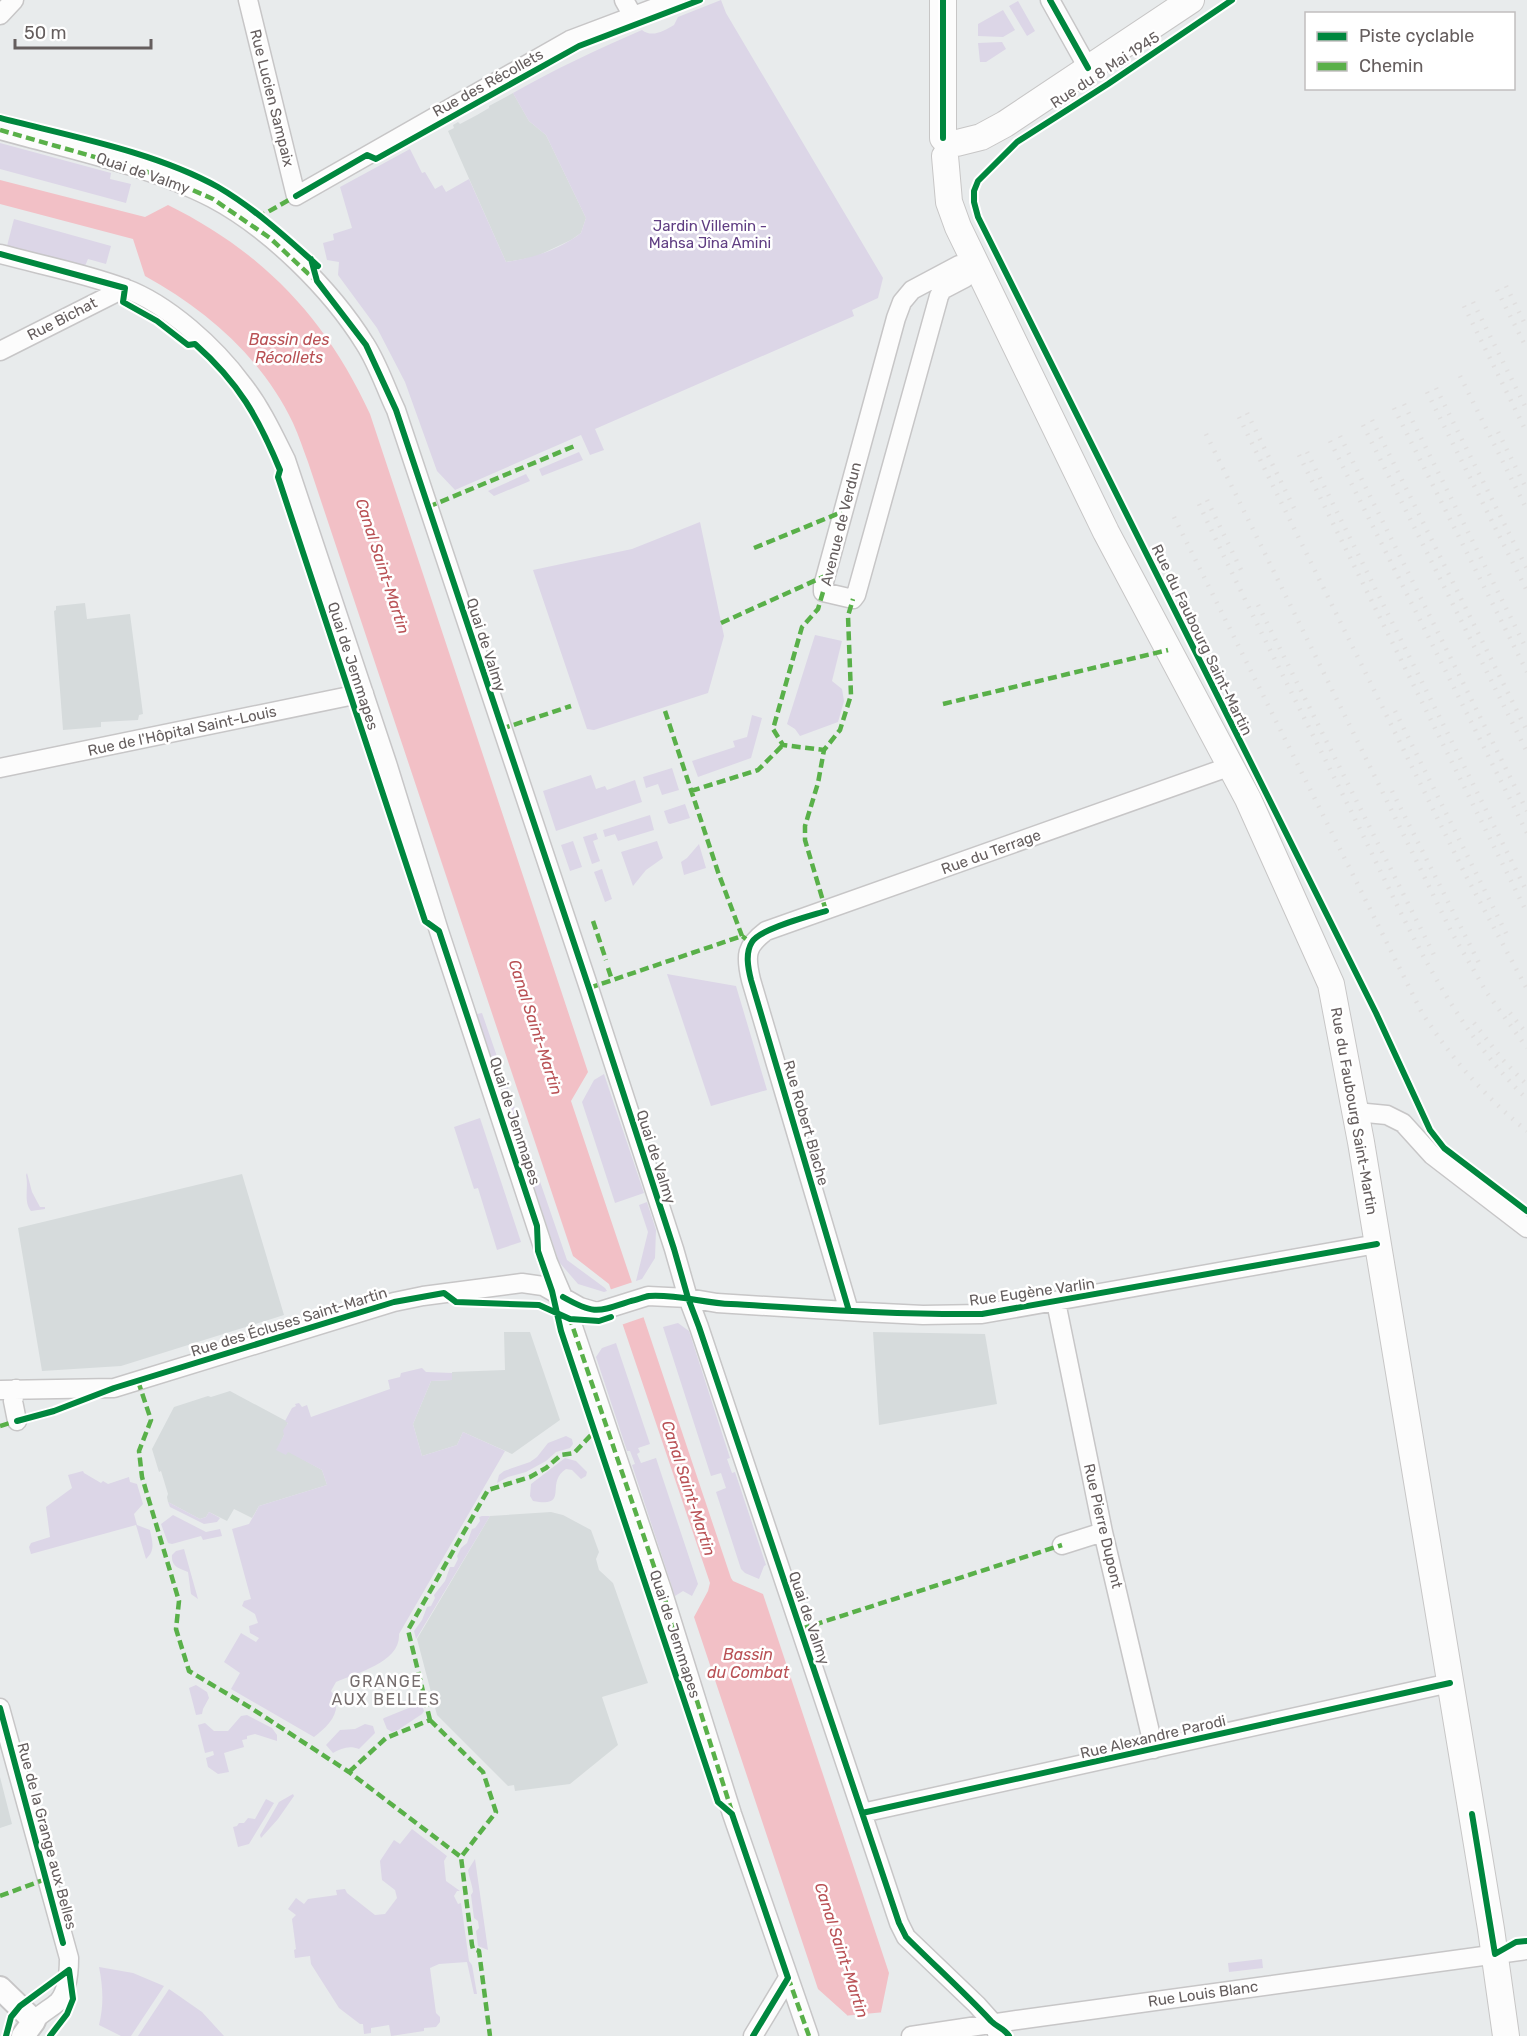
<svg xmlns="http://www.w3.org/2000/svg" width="1527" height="2036" font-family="Rubik,sans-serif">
<rect width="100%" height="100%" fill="#e8ebec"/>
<path fill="#d6dbdc" d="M513 93 529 121 546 135 586 218 581 233 571 240 535 257 506 262 448 131 454 128 453 125 458 122 460 124 477 115 489 108V106Z
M85 603 87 619 130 614 143 714 139 715 138 720 101 722V727L63 730 54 611 56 610V606Z
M242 1174 284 1315 121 1366 42 1371 18 1228Z
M504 1332H530L560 1420 512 1454 463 1432 457 1445 422 1456 413 1424 431 1381 452 1380V1372L505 1370Z
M873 1332 985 1334 997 1404 879 1425Z
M230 1391 288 1422 284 1435 277 1450 288 1451 322 1470 327 1485 259 1506 252 1518 234 1509 227 1521 209 1512 206 1517 200 1519 168 1502 167 1497 168 1494 161 1471 159 1472 152 1449 174 1407 208 1396 211 1397Z
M551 1512 563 1515 591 1530 599 1552 596 1559 599 1570 613 1583 648 1683 602 1697 618 1745 570 1784 515 1791 514 1785 508 1786 437 1715 417 1639 490 1516Z
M0 1777 12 1824 0 1828Z"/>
<path fill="#dcd6e7" d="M721 0 726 13 883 278 878 298 852 310 854 316 595 429 604 450 590 455 581 435 455 490 437 471 405 382 377 328 338 275 339 262 327 260 323 243 334 240 333 234 352 228 340 187 410 149 422 173 425 172 435 189 442 185 446 192 469 179 506 262C533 258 559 250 581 233L586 218 546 135 529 121 513 93C555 69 598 49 642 30 652 38 664 31 674 25L678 17Z
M1018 1 1035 31 1027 36 1009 6Z
M1003 10 1015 30 1003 37 978 36V24Z
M1002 42 1006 49 986 62H980L978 43Z
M0 143 111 173 110 179 131 184 126 203 0 169Z
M14 219 111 246 106 264 88 259 85 266 7 246Z
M579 452 583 460 542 476 539 469Z
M526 474 530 481 494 496 488 491Z
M700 522 724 636 708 693 594 730 587 729 533 570 632 549Z
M815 635 842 641 832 681 842 689 844 701 838 722 800 736 795 729 787 724Z
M752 715 762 718 751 758 698 777 692 761 735 747 733 741 747 737Z
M672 768 679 790 662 795 658 784 646 788 643 777Z
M591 775 596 789 605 786 607 790 635 780 642 802 556 831 543 791Z
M685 804 690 818 670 824 668 823 664 811Z
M650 815 654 830 618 841 615 834 605 837 603 830Z
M596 833 598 839 593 841 600 861 592 864 583 837Z
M573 841 582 867 570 871 561 845Z
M657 841 663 858 646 870 633 886 621 852Z
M699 844 706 868 684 875 681 862 687 858Z
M602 869 612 899 605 902 594 872Z
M667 974 736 986 767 1090 711 1106Z
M482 1013 567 1260 605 1288 607 1291 604 1292 578 1284 559 1262 477 1014Z
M604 1074 644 1193 615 1203 582 1102 594 1080Z
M480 1118 521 1242 497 1250 478 1188 474 1189 454 1127Z
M27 1173 32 1192 40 1207H45V1209L31 1211C23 1201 29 1188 26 1175Z
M647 1202 656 1230 655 1258 642 1279 636 1281 648 1232 639 1205Z
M678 1323 689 1331 730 1458 727 1459 732 1473 735 1472 766 1565 764 1566 759 1579 745 1573 741 1569 716 1492 726 1488 721 1473 711 1476 663 1327Z
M616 1343 650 1444 638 1448 640 1452 637 1454 641 1463 656 1458 698 1584 692 1596 683 1591 675 1596 632 1465 635 1464 630 1451H627L596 1357 602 1348Z
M422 1368 426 1372 452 1373V1380L431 1381 413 1424 422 1456 457 1445 463 1432 505 1451 399 1634C401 1662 357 1673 336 1682L331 1691C345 1709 329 1726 314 1737L231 1689 240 1673 224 1662 241 1633 256 1642 259 1638 250 1633 249 1626 258 1623 255 1614 242 1606 244 1601 251 1599 232 1529 249 1524 259 1506 327 1485 322 1470 288 1452 286 1455 276 1450 284 1435 283 1430 288 1423 285 1421 292 1408 296 1406 295 1404 299 1403 302 1407 307 1405 311 1417 390 1389 388 1380 400 1377 401 1373Z
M566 1436 572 1439 573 1444 570 1448 556 1452 546 1461 526 1472 508 1477 497 1483 499 1475 504 1471 530 1462 537 1457 548 1443Z
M565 1458 576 1461 587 1472 586 1476 581 1479 572 1470 566 1469C544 1483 571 1508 533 1501L530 1496 531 1484Z
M83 1471 84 1473 101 1483 103 1481 108 1484 129 1477 130 1482 137 1484 143 1504 134 1514 137 1525 150 1530C152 1541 156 1550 146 1559L136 1525 31 1554 29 1547 31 1543 50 1537 46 1507 72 1488 68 1475Z
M168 1502 200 1519 206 1517 209 1512 220 1518 217 1522 204 1524 170 1507Z
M173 1515 206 1532 220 1529 222 1536 203 1540 201 1536 172 1544 168 1543 161 1524Z
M482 1516H490L416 1639 414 1631 422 1620 427 1607 431 1606 435 1598 434 1595 445 1581 450 1567H454L458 1559 457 1556 461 1548 467 1543 472 1529 475 1528 480 1521 479 1517Z
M184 1549 198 1599 191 1594 188 1572C179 1568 171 1567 172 1555L176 1551Z
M196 1685 207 1692 209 1698 203 1709 202 1714 196 1715 189 1688Z
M421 1703 424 1711 422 1714 398 1730 392 1732 387 1729 383 1719 384 1718Z
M247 1715 272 1728 277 1735V1741L255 1734 247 1736V1739L242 1740 244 1747 224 1753 229 1772 218 1774 208 1767 206 1758 214 1755 213 1751 205 1753 198 1725 205 1723 214 1731H228L241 1716Z
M365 1724 373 1726 375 1733 359 1749C350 1745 341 1748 333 1753L326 1745 340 1730 355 1729Z
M293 1794 294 1796 278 1819 261 1838 260 1835 279 1802Z
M266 1799 274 1803 249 1844 238 1847 233 1827 237 1826 239 1823H244L248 1818 255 1819Z
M412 1829 447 1856 444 1861 446 1881 460 1891H457L454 1896 458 1904 461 1903 469 1961 472 1965 477 1994H474L467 1962 439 1964 430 1968 436 2013 440 2017V2022L436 2027 424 2028V2031L391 2036 389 2025 371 2028V2033L364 2034 363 2024H360L339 2008 311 1964 310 1956 295 1958 294 1950 296 1949 292 1919 296 1915 288 1909 296 1898 304 1904 308 1899 337 1895 336 1890 345 1889 347 1893 375 1915 385 1914 397 1898 395 1890 382 1880 380 1861 394 1840 400 1844Z
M475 1859 488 1950 478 1946 476 1931 479 1928 478 1921 474 1918 471 1895 473 1892C472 1883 469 1878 468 1870Z
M1262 1959 1263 1968 1229 1972 1228 1963Z
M99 1967 133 1973 164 1986 131 2036H121L99 2025C104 2005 103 1987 99 1967Z
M169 1989 202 2012 224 2036H138Z"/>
<path fill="#f2c0c6" d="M0 180 145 217 168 205C263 252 326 318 370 414L588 1072 571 1101 731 1578 733 1581 763 1594 889 1973 881 2012 891 2036H853L847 2015 818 1989 694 1617 708 1591 710 1583 609 1284 573 1256 308 462C303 449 299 436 293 423 262 358 207 310 145 276L133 239 0 204Z"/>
<path fill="#e8ebec" d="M636 1281 647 1316 621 1325 609 1290Z
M885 2012 894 2036H850L843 2016Z"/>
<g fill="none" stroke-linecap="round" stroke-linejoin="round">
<defs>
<path id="minor" d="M248 0 296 196 570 40 676 0
M624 0 633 16
M1050 0 1088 68
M0 15 14 0
M0 130C68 149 150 166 212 198 269 228 331 289 365 344 378 364 386 389 396 410L589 988 674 1249 688 1298 699 1327 899 1923 906 1937 977 2005 994 2024 998 2036
M0 254C41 265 84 273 124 288 168 304 215 347 243 385 261 408 273 434 286 460L387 763 439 931 548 1262 563 1297 662 1590 732 1814 809 2036
M959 265H977L965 278 942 290 939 296 856 595 853 599 823 592V586L896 318 902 302 912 290Z
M0 351 125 288
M0 768 364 693
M1356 1112 1387 1115 1403 1123 1432 1155 1527 1228
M1056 1302 1103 1532 1154 1749
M849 1311 751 980C745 955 746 946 766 931L1231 766
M16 1389 13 1401 17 1421
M0 1390 114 1388 394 1302 423 1296 522 1283 543 1286 580 1307 597 1312 648 1296 688 1298 717 1303 863 1312 923 1315 982 1314 1377 1244
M1062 1545 1103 1532
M0 1708 69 1958C69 1972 68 1991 58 2002 50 2009 41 2013 34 2021
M862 1813 1450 1683
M753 2036 788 1978
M911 2036 1017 2020 1527 1950"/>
<path id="tertiary" d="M0 1988 34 2021 23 2036"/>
<path id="secondary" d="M943 0V138
M957 143 981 137 1005 124 1191 0
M945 156 949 202 958 227 1106 532 1248 799 1331 984 1361 1142 1491 1929 1506 2036"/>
</defs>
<use href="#minor" stroke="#c7c6c7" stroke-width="21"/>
<use href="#tertiary" stroke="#c7c6c7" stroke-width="26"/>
<use href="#secondary" stroke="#c7c6c6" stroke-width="28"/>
<use href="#minor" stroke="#fcfcfc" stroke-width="18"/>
<use href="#tertiary" stroke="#fcfcfc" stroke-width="22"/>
<use href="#secondary" stroke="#fcfcfc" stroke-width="26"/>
<path stroke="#e0dfdf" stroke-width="4.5" stroke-dasharray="1.5 8" stroke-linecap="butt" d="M1506 286 1527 328
M1497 290 1527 349
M1473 302 1527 410
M1464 306 1527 433
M1460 376 1527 510
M1436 388 1527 569
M1427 392 1527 591
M1404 404 1527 650
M1394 408 1527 672
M1247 413 1295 510
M1239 417 1465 874 1527 989
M1372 420 1527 731
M1363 425 1527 752
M1498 432 1527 490
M1206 434 1452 933 1487 993 1527 1048
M1340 436 1527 811
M1330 441 1527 833
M1307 452 1527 892
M1299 455 1527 913
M1207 500 1244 576
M1199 504C1248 608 1301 711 1352 813 1402 913 1446 1021 1527 1099
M1174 517 1421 1011C1450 1057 1485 1097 1527 1131
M1258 605 1436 959
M1395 711 1508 937
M1392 791 1481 967
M1510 1013 1527 1034
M1474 1023 1502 1059 1527 1085"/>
<path stroke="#59b049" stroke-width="4.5" stroke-dasharray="9 4.5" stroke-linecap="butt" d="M0 130 158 175 213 199 270 238 314 279
M257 218 296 196
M428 507 577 445
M754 548 842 512
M823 592 818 609 802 627 773 729 783 745 824 750
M721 623 825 576
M943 704 1168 650
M665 711 718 872 742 936
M501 729 571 706
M691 791 758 770 783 745
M826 911 805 840V826L818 783 824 750 840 730 851 695 848 616 853 599
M593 921 606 960
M608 968 612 980
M589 988 742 936 746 939
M569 1316 662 1590 732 1812
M138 1381 151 1420 139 1451 142 1477 179 1601 176 1629 189 1671 251 1708 349 1772 461 1857
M0 1426 17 1421
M801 1629 1062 1545
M430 1720 408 1630 488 1490 530 1477 546 1468 561 1455 574 1453 593 1433
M430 1720 483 1772 496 1812 461 1857 472 1945 473 1949 479 1951 490 2036
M349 1772 386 1738 430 1720
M0 1896 46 1879
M788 1977 809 2036"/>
<defs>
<path id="cycleway" d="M943 0V138
M1050 0 1088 68
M1232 0 1108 84 1017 142 978 181 974 191V202L978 217 1376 1013 1430 1130 1444 1148 1527 1211
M0 118C70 136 155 152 218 187 254 208 287 238 318 266
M296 196 367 155 376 159 579 46 700 0
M0 254 125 288 123 302 157 321 188 345 195 344C239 383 258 417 280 470L278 477 425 921 439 931 537 1226 538 1251 552 1291 561 1331 718 1802 732 1814 788 1978 753 2036
M311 259 317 281 366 345 396 410 589 988 674 1249 688 1298 699 1327 899 1923 906 1937C934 1965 964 1992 991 2021 997 2027 1005 2029 1009 2036
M826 911C810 916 759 929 752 942 745 953 748 968 751 980L849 1311
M563 1297C595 1315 597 1312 631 1301 637 1300 643 1297 649 1296 676 1294 704 1303 731 1304 815 1309 898 1315 982 1314L1377 1244
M17 1421 54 1411 114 1388 394 1302 444 1293 456 1302 539 1305 570 1319 599 1321 611 1317
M0 1708 63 1943
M862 1813 1450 1683
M1472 1814 1495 1954 1516 1942 1527 1941
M6 2036 11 2017 20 2006 69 1970 73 1999 67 2014 50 2036"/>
</defs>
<use href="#cycleway" stroke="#fff" stroke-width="10"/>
<use href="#cycleway" stroke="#00873e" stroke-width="6"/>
</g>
<g text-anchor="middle" stroke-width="5" stroke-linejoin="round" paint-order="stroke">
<g font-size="15" fill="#655e5e" stroke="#fff">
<text transform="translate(1105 70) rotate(-33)" y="5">Rue du 8 Mai 1945</text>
<text transform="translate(488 83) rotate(-29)" y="5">Rue des Récollets</text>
<text transform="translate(272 98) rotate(76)" y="5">Rue Lucien Sampaix</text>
<text transform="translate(143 173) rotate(19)" y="5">Quai de Valmy</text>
<text transform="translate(62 319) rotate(-27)" y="5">Rue Bichat</text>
<text transform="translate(841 524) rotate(-76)" y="5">Avenue de Verdun</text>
<text transform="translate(1202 640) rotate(64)" y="5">Rue du Faubourg Saint-Martin</text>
<text transform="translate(486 645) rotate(72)" y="5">Quai de Valmy</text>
<text transform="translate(353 666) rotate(72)" y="5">Quai de Jemmapes</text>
<text transform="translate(182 731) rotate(-12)" y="5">Rue de l'Hôpital Saint-Louis</text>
<text transform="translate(991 852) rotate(-20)" y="5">Rue du Terrage</text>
<text transform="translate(1354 1111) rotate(80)" y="5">Rue du Faubourg Saint-Martin</text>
<text transform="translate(515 1121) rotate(72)" y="5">Quai de Jemmapes</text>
<text transform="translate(806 1123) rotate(74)" y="5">Rue Robert Blache</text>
<text transform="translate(656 1157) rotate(72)" y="5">Quai de Valmy</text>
<text transform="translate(1032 1292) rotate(-8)" y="5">Rue Eugène Varlin</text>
<text transform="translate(289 1322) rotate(-17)" y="5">Rue des Écluses Saint-Martin</text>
<text transform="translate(1103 1526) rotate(77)" y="5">Rue Pierre Dupont</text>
<text transform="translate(809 1618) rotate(71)" y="5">Quai de Valmy</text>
<text transform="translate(675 1634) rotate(72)" y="5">Quai de Jemmapes</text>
<text transform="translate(1153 1737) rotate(-13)" y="5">Rue Alexandre Parodi</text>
<text transform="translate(47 1836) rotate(75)" y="5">Rue de la Grange aux Belles</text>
<text transform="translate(1203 1994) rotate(-8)" y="5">Rue Louis Blanc</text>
</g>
<g font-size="15" fill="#603e83" stroke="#fff">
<text x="710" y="231">Jardin Villemin -<tspan x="710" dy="17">Mahsa Jîna Amini</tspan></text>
</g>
<g font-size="16" font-style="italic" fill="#b95155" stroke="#fff">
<text x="289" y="345">Bassin des<tspan x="289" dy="18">Récollets</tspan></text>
<text transform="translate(383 566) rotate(72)" y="6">Canal Saint-Martin</text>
<text transform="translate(536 1027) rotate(72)" y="6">Canal Saint-Martin</text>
<text transform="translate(689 1488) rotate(72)" y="6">Canal Saint-Martin</text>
<text x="748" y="1660">Bassin<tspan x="748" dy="18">du Combat</tspan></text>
<text transform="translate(842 1950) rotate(72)" y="6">Canal Saint-Martin</text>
</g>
<g font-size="16" letter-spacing="1.5" fill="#776f6f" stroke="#fff">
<text x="386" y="1687">GRANGE<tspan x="386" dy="18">AUX BELLES</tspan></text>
</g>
</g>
<rect x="1305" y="12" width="210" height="78" fill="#ffffff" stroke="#c1bfbf" stroke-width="1.5"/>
<rect x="1317" y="32" width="30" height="9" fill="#00873e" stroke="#c1bfbf" stroke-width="1.5"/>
<text x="1359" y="42" font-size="18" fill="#655e5e">Piste cyclable</text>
<rect x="1317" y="62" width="30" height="9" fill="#59b049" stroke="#c1bfbf" stroke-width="1.5"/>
<text x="1359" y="72" font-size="18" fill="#655e5e">Chemin</text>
<path d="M15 39v9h136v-9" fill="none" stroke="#655e5e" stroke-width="3"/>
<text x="24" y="39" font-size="18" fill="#655e5e" stroke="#ffffff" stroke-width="4.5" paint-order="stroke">50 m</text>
</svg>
